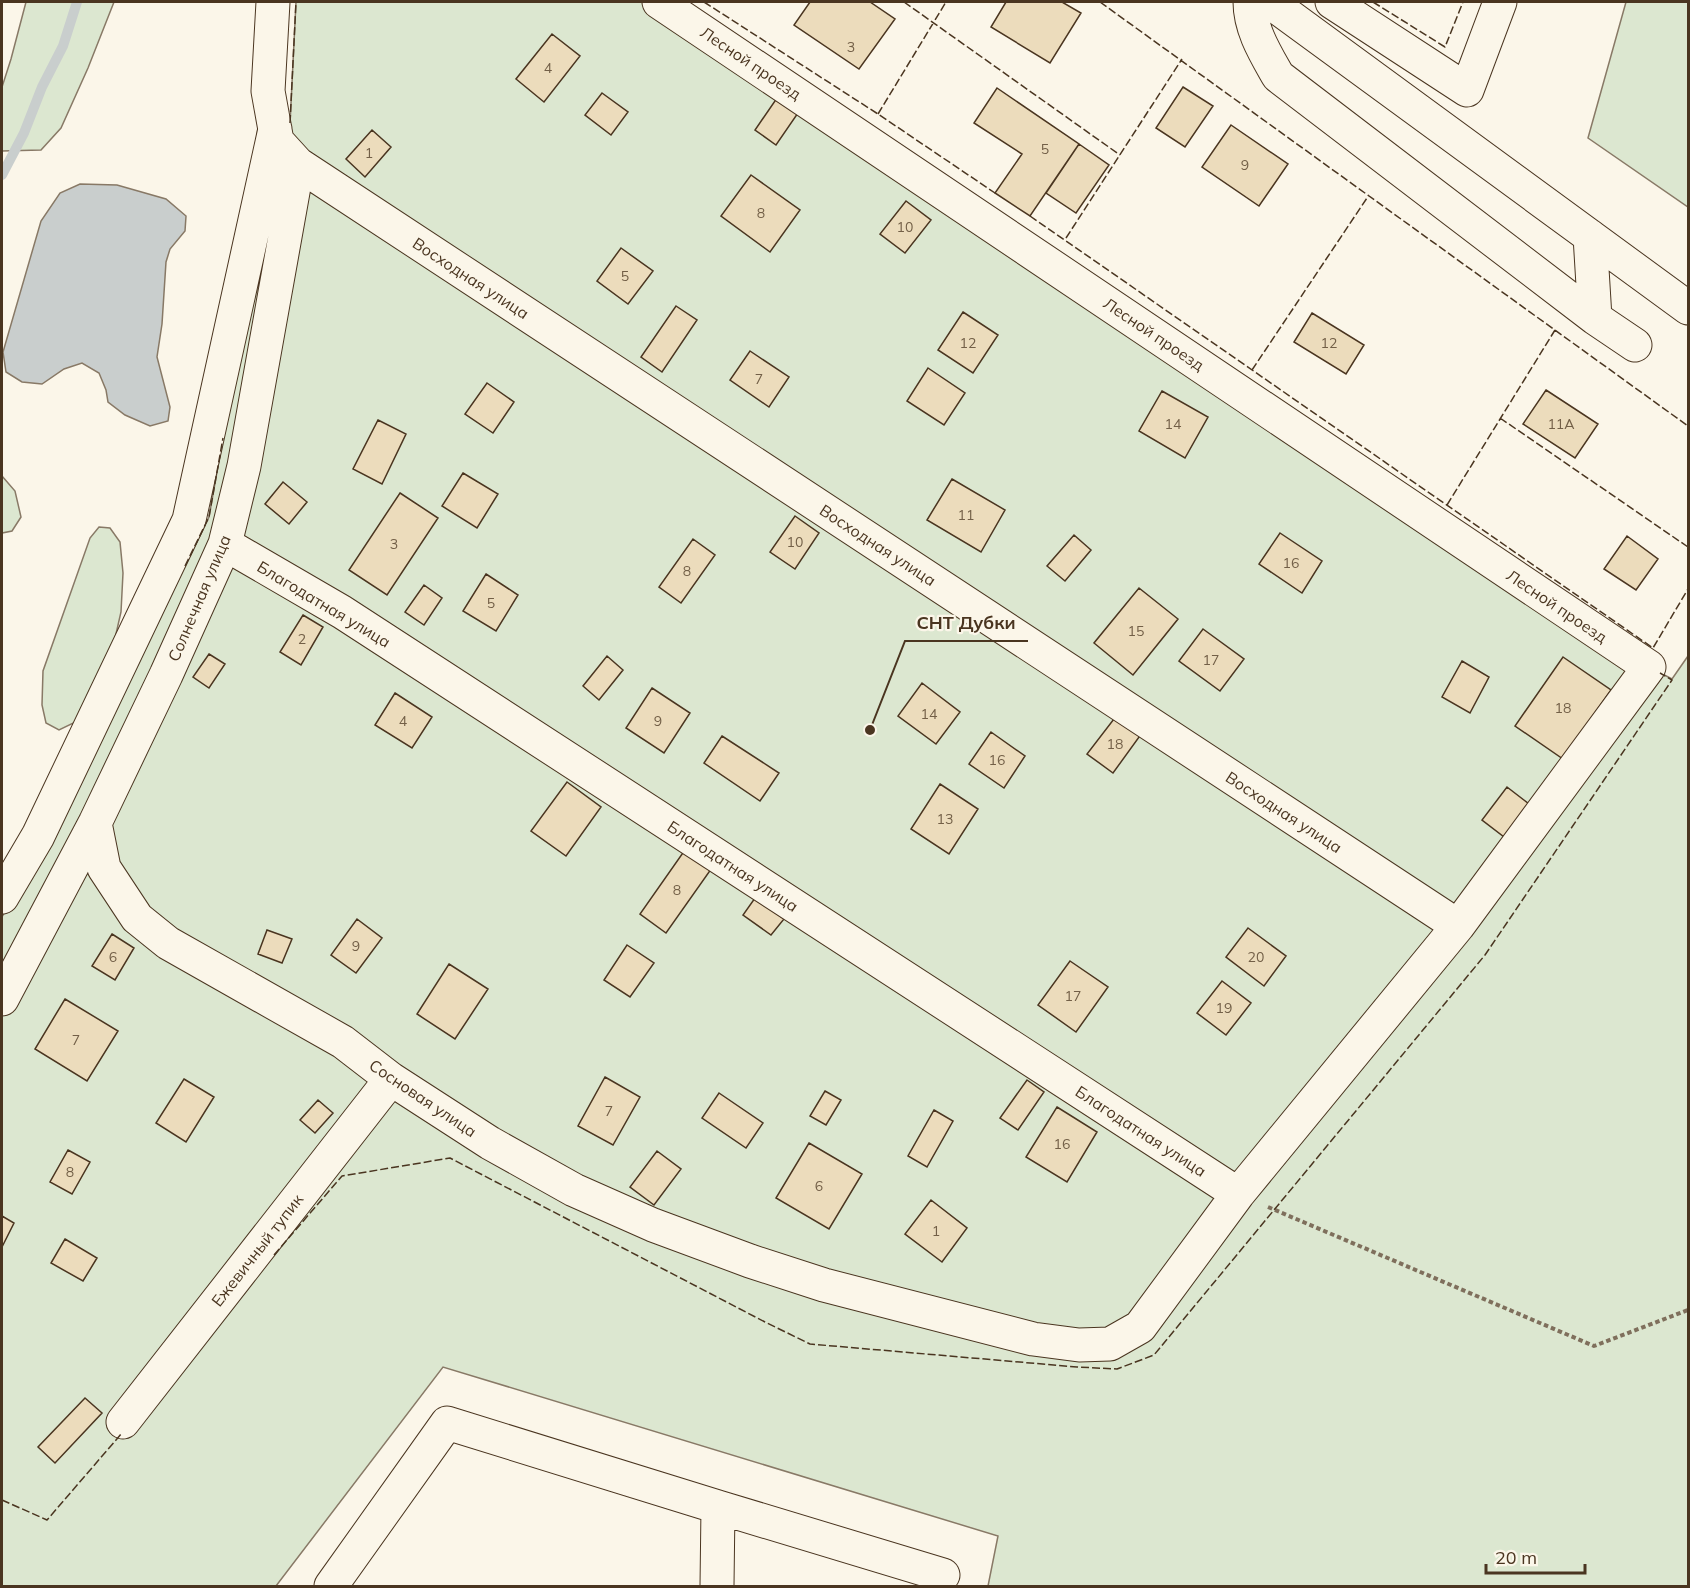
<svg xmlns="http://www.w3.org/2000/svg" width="1690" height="1588" font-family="Mulish,sans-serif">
<rect width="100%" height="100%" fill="#fbf6e9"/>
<path fill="#dce7d0" stroke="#887966" stroke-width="1.5" d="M26 2H114L88 68 61 128 41 150 2 151V87L11 59Z
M296 2H659L1649 667 1672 679 1688 656V1586H988L998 1536 443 1367 276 1586H2V917L78 781 209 517 268 185 253 167 258 127 290 124Z
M1626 2H1688V207L1588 138Z
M2 476 15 491 21 517 12 531 2 533Z
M99 527 110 528 120 542 123 573 121 612 108 669 86 717 59 730 46 723 42 705 43 671 90 538Z"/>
<path fill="#c9cecd" stroke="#887966" stroke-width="1.5" d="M80 184 117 185 166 199 186 216 185 231 170 249 166 262 162 324 157 357 170 407 168 421 150 426 125 415 108 402 106 390 99 373 82 363 64 369 42 384 22 382 6 372 3 352 41 221 60 193Z"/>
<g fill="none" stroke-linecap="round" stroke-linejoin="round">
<path stroke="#c9cecd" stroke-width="10" d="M2 175 24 133 42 87 63 46 77 2"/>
</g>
<path fill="#ecdcbc" stroke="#4a3520" stroke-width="1.5" d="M810 2H870L895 19 859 69 794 25Z
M1006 2H1062L1081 13 1050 63 991 27Z
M552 34 580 56 544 102 516 79Z
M1183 87 1213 106 1185 147 1156 128Z
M997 88 1079 144 1030 216 995 193 1022 154 974 123Z
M602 93 628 112 611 135 585 115Z
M777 98 798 113 776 145 755 130Z
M1231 125 1288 164 1259 206 1202 167Z
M372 130 391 147 365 177 346 159Z
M1079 144 1109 165 1076 213 1046 193Z
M751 175 800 210 770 252 721 216Z
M906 201 931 220 905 253 880 234Z
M621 248 653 271 628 304 597 281Z
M676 306 697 320 662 372 641 357Z
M963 312 998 335 973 373 938 350Z
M1312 313 1364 345 1346 374 1294 342Z
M750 351 789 377 769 407 730 380Z
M928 368 965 393 944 425 907 401Z
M487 383 514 402 493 433 465 414Z
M1546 390 1598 424 1575 458 1523 424Z
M1162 391 1208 417 1185 458 1139 431Z
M378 420 406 434 382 484 353 469Z
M463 473 498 494 477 528 442 506Z
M952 479 1005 510 981 552 927 520Z
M283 482 307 502 289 524 265 504Z
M400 493 438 518 387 595 349 570Z
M795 516 819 533 795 569 770 552Z
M1280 533 1322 561 1302 593 1259 564Z
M1074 535 1091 550 1065 581 1047 566Z
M1627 536 1658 559 1636 590 1604 569Z
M693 539 715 555 681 603 659 587Z
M486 574 518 595 496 631 463 611Z
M424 585 442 598 424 625 405 612Z
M1139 588 1178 619 1133 675 1094 643Z
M303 615 323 627 301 665 280 652Z
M1203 629 1244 659 1220 691 1179 661Z
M209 654 225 664 209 688 193 677Z
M607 656 623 670 599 700 583 686Z
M1563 657 1611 690 1563 759 1515 726Z
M1462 661 1489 677 1470 713 1442 697Z
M922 683 960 712 936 744 898 716Z
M652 688 690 713 664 753 626 728Z
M395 693 432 717 412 748 375 725Z
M1117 715 1142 733 1113 773 1087 754Z
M991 732 1025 756 1004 788 969 764Z
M722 736 779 773 760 801 704 763Z
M567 782 601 807 566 856 531 831Z
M940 784 978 809 949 854 911 829Z
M1507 787 1533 807 1508 840 1482 820Z
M687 847 714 865 666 933 640 914Z
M755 898 784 919 771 935 743 915Z
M357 919 382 938 356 973 331 955Z
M1248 928 1286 956 1264 986 1226 957Z
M267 930 292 939 282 963 258 954Z
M112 934 134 948 115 980 92 966Z
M627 945 654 963 630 997 604 980Z
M1070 961 1108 987 1076 1032 1038 1005Z
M449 964 488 989 455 1039 417 1014Z
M1222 981 1251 1003 1226 1035 1197 1013Z
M65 999 118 1031 87 1081 35 1049Z
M605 1077 640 1097 613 1145 578 1126Z
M184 1079 214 1097 186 1142 156 1123Z
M1027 1080 1044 1092 1018 1130 1000 1118Z
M825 1091 841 1100 826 1125 810 1116Z
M719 1093 763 1123 746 1148 702 1118Z
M318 1100 333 1113 315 1133 300 1120Z
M1057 1107 1097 1132 1067 1182 1026 1157Z
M934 1110 953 1121 927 1167 908 1156Z
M809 1143 862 1174 829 1229 776 1198Z
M68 1150 90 1162 72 1194 50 1182Z
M657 1151 681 1169 654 1205 630 1187Z
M931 1200 967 1228 942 1262 905 1234Z
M2 1216 14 1223 2 1247Z
M65 1239 97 1258 83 1281 51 1263Z
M85 1398 102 1413 55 1463 38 1447Z"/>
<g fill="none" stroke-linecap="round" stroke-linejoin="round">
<defs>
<path id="minor" d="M273 2 268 91 277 141 298 164 1458 926
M1250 2C1250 29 1265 53 1278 76L1595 318 1635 345
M1270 2 1688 308
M1332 2 1467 90 1500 2
M1590 236 1595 318
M225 544 342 612 1238 1194
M95 823 104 868 137 918 168 943 343 1042 391 1079 490 1143 574 1190 653 1225 750 1261 824 1285 1033 1339 1079 1345 1110 1344 1140 1327 1238 1194 1458 926 1649 667 659 2
M2 897 38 836 189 520 275 129
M2 999 95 823 166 675 225 544 244 466 298 164
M123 1422 391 1079
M718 1507 943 1575
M331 1586 447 1423 718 1507 717 1586"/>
</defs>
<use href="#minor" stroke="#4a3520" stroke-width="35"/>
<path stroke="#7f6f5c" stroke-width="4" stroke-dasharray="4.5 3" stroke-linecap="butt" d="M1268 1207 1594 1346 1688 1310"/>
<use href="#minor" stroke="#fbf6e9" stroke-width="33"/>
<path stroke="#4a3520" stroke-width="1.5" stroke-dasharray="8 3" stroke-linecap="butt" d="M704 2 878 114 995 193
M904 2 1120 155
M1100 2 1688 426
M1373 2 1445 47 1463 2
M878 114 946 2
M290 123 296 2
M1030 216 1653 648 1688 589
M1066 238 1182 59
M1252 370 1369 195
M1500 418 1688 547
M1447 505 1555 330
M185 566 209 517 223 438
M274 1255 342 1176 450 1158 765 1322 810 1344 1077 1367 1117 1369 1154 1355 1485 955 1672 680 1660 673
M2 1500 47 1520 122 1433"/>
</g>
<g text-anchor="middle" stroke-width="4.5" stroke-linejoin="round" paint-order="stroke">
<g font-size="14" fill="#725f47">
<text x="851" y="52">3</text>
<text x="548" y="73">4</text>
<text x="1045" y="154">5</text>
<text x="369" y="158">1</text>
<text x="1245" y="170">9</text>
<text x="761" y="218">8</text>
<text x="905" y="232">10</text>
<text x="625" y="281">5</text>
<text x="968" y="348">12</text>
<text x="1329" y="348">12</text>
<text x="759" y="384">7</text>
<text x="1173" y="429">14</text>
<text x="1561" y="429">11А</text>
<text x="966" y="520">11</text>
<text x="795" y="547">10</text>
<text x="394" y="549">3</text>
<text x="1291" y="568">16</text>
<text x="687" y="576">8</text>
<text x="491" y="608">5</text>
<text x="1136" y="636">15</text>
<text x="302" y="644">2</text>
<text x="1211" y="665">17</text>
<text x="1563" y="713">18</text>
<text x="929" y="719">14</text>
<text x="403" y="726">4</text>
<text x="658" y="726">9</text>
<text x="1115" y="749">18</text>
<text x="997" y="765">16</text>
<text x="945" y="824">13</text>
<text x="677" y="895">8</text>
<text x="356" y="951">9</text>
<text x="113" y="962">6</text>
<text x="1256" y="962">20</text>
<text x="1073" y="1001">17</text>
<text x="1224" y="1013">19</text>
<text x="76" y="1045">7</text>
<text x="609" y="1116">7</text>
<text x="1062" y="1149">16</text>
<text x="70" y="1177">8</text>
<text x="819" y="1191">6</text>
<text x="936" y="1236">1</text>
</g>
<g font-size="16" fill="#4a3520" stroke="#fbf6e9">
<text transform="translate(751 63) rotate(34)" y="6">Лесной проезд</text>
<text transform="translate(471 278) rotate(33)" y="6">Восходная улица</text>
<text transform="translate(1154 334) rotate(34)" y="6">Лесной проезд</text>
<text transform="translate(878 545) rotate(33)" y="6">Восходная улица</text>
<text transform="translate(199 598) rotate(-67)" y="6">Солнечная улица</text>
<text transform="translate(324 604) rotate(31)" y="6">Благодатная улица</text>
<text transform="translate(1557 606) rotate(34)" y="6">Лесной проезд</text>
<text transform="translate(1284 812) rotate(33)" y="6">Восходная улица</text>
<text transform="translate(733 866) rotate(33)" y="6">Благодатная улица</text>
<text transform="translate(423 1098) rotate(34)" y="6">Сосновая улица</text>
<text transform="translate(1141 1131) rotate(33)" y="6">Благодатная улица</text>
<text transform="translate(257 1250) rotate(-52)" y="6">Ежевичный тупик</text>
</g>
</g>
<path fill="none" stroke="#4a3520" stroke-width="2" d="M870 730L905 641H1028"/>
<circle fill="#4a3520" stroke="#fbf6e9" stroke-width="2" cx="870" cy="730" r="6"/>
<g font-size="18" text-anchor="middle" font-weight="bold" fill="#4a3520" stroke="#fbf6e9" stroke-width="4.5" stroke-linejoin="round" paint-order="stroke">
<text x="966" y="629">СНТ Дубки</text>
</g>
<rect width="1690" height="1588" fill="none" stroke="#4a3520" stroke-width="6"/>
<path d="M1486 1564v9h99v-9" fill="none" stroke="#4a3520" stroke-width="3"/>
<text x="1495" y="1564" font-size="18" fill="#4a3520" stroke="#fbf6e9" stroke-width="4.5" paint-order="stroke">20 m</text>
</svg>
